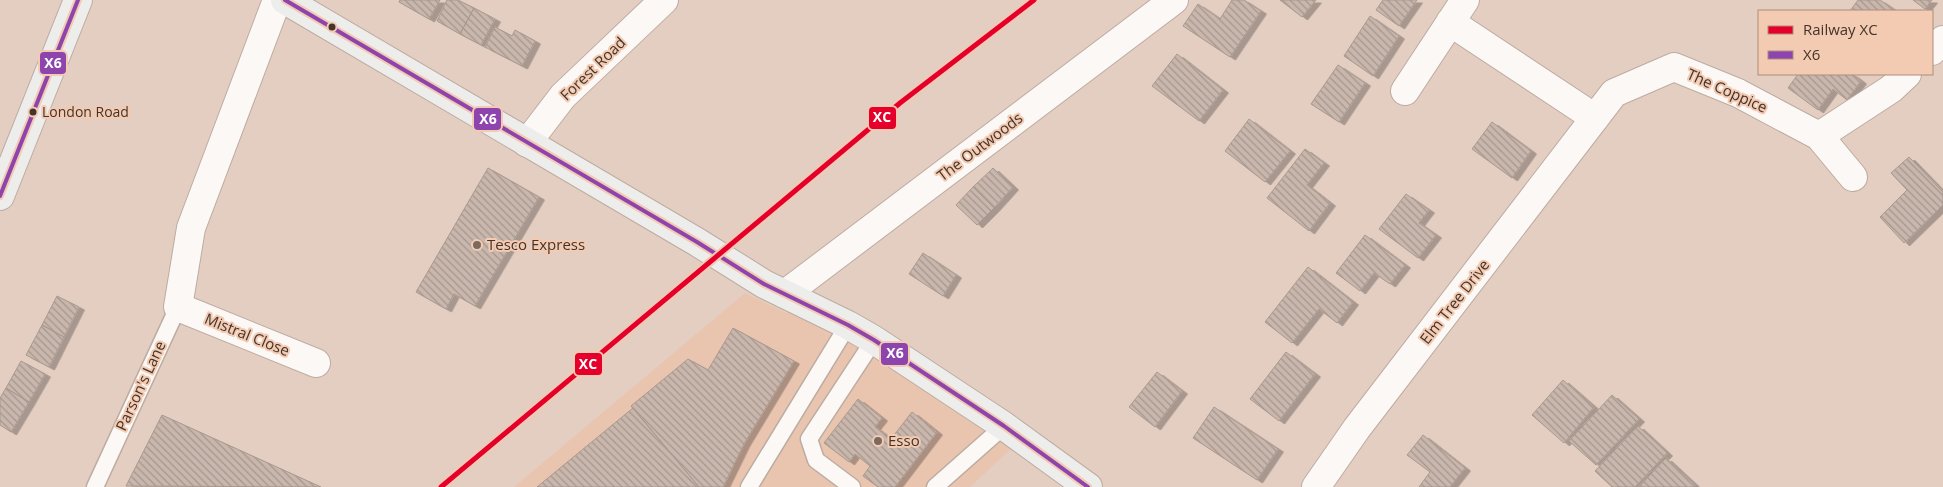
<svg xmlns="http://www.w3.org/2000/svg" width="1943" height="487" font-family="'Open Sans',sans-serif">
<defs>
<pattern id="building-back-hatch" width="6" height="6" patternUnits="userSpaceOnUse" patternTransform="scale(1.25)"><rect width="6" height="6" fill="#c9b7ad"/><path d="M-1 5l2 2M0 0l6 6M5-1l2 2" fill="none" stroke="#a5968d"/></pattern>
<filter id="shadow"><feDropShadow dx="5.5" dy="3" stdDeviation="0" flood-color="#0004"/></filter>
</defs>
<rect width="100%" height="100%" fill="#e4cec1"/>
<path fill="#e9c5b0" d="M745 293 786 313 802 297 1027 434 970 487H514Z"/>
<path fill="url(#building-back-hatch)" stroke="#a9998e" filter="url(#shadow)" d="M400 0H440L429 19 399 2Z
M447 0H458L474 8 460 34 437 21Z
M1232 0H1244L1261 11 1230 57 1183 26 1198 4 1220 19Z
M1280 0H1316L1302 17Z
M1383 0H1417L1399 26 1376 10Z
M1858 0H1880L1896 11H1850Z
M1913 0H1932L1925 9Z
M474 8 495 19 481 45 460 34Z
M1370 16 1399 36 1373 76 1344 56Z
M495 27 512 36 515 30 535 41 522 66 485 47Z
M1177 54 1223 90 1199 121 1152 86Z
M1338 65 1365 83 1339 122 1311 104Z
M1798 74H1852L1861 81 1847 100 1833 89 1818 110 1788 88Z
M1249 119 1290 151 1265 182 1225 151Z
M1492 122 1531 151 1512 178 1472 149Z
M1305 149 1324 163 1307 185 1330 203 1309 231 1267 198Z
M1909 157 1943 192V205L1904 243 1880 217 1907 190 1891 173Z
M488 168 539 197 475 306 454 294 446 309 416 292Z
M993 168 1013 187 994 208 973 187Z
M973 187 994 208 977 225 956 205Z
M1406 194 1429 210 1419 223 1436 235 1418 258 1379 229Z
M1365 235 1405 265 1390 284 1374 273 1360 291 1336 273Z
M923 253 956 275 943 296 909 274Z
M1308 267 1353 302 1337 323 1319 309 1292 343 1265 322Z
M57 296 79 307 64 337 42 325Z
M42 325 64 337 49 367 26 355Z
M733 328 794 361 744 444 723 487H699L631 406 688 359 708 370Z
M1286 352 1315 374 1279 421 1250 399Z
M21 361 45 374 29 402 6 388Z
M1157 372 1182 391 1155 427 1129 407Z
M1563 380 1594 407 1564 443 1532 415Z
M6 388 29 402 11 432 0 425V398Z
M1612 395 1639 419 1596 465 1569 441Z
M858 399 882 418 875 427 891 439 912 412 937 432 895 487H878L863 476 870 466 855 454 849 462 824 443Z
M1214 407 1278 449 1257 480 1193 438Z
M633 408 699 487H537Z
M162 415 321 487 126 486Z
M1638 426 1667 453 1635 487H1612L1595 471Z
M1423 435 1465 468 1450 487H1419L1430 472 1407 455Z
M1666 458 1695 485 1694 487H1639Z"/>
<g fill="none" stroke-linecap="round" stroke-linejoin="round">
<defs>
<path id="lane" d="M95 487 178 307
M749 487 848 325
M852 487 816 460 809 439 874 340
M935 487 1004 426"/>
<path id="street" d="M277 0 191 228 178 307 316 363
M1450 22 1595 118
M1932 51 1943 40
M1405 91 1465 0
M1819 136 1891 89 1907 74
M527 143 563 96 664 0
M785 294 1174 0
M1316 487 1357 428 1614 93 1674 67 1738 93 1819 136 1853 177"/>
<path id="secondary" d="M285 0 697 242 764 284 848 325 874 340 1004 426 1088 487
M0 196 78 0"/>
</defs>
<use href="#lane" stroke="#bdaca1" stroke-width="19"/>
<use href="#street" stroke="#bdaca1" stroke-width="30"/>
<use href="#secondary" stroke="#bdaca1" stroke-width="30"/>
<use href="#lane" stroke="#fbf8f6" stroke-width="16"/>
<use href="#street" stroke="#fbf8f6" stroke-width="28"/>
<use href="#secondary" stroke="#ededec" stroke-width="28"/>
<defs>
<path id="bus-1" d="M285 0 697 242 764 284 848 325 874 340 1004 426 1088 487
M0 196 78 0"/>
</defs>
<use href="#bus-1" stroke="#f3cab2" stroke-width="8"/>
<use href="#bus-1" stroke="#8e44ad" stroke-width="4"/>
<defs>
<path id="rail-1" d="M441 487 900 103 1034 0"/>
</defs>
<use href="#rail-1" stroke="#f3cab2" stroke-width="9"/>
<use href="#rail-1" stroke="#e4002b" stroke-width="5"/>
</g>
<g fill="#44342a" stroke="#f3cab2" stroke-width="2">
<circle cx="332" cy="27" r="4.5"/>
<circle cx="33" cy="112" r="4.5"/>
</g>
<g fill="#7c6a5f" stroke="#f3cab2" stroke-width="2">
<circle cx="477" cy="245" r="5"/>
<circle cx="878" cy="441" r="5"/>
</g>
<g text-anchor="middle" stroke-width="4" stroke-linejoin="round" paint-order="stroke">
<g font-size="14" fill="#44342a" stroke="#f3cab2" text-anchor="start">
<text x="42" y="117">London Road</text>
</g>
<g font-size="15" fill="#44342a" stroke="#f3cab2">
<text transform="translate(593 69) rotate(-44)" y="5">Forest Road</text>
<text transform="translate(1727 91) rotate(24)" y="5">The Coppice</text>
<text transform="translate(980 147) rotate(-37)" y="5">The Outwoods</text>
<text transform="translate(1455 302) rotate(-52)" y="5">Elm Tree Drive</text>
<text transform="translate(247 335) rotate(22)" y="5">Mistral Close</text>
<text transform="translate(141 386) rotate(-65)" y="5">Parson's Lane</text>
</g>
<g font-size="15" fill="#44342a" stroke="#f3cab2" text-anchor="start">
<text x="487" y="250">Tesco Express</text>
<text x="888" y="446">Esso</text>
</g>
</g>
<g stroke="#f3cab2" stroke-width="2">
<rect x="39" y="51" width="28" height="24" rx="5" fill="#8e44ad"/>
<rect x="868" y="106" width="29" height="24" rx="5" fill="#e4002b"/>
<rect x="473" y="107" width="29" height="24" rx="5" fill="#8e44ad"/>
<rect x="880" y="342" width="29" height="24" rx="5" fill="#8e44ad"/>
<rect x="574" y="352" width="29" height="24" rx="5" fill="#e4002b"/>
</g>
<g font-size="14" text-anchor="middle" font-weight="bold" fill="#fff">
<text x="53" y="68">X6</text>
<text x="882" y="122">XC</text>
<text x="488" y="124">X6</text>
<text x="895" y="358">X6</text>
<text x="588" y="369">XC</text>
</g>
<rect x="1758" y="10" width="175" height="65" fill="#f3cab2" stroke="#ad8e7c"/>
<rect x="1768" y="26" width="25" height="8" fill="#e4002b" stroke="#ad8e7c"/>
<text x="1803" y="35" font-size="15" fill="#44342a">Railway XC</text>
<rect x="1768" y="51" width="25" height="8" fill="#8e44ad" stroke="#ad8e7c"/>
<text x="1803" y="60" font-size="15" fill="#44342a">X6</text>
</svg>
